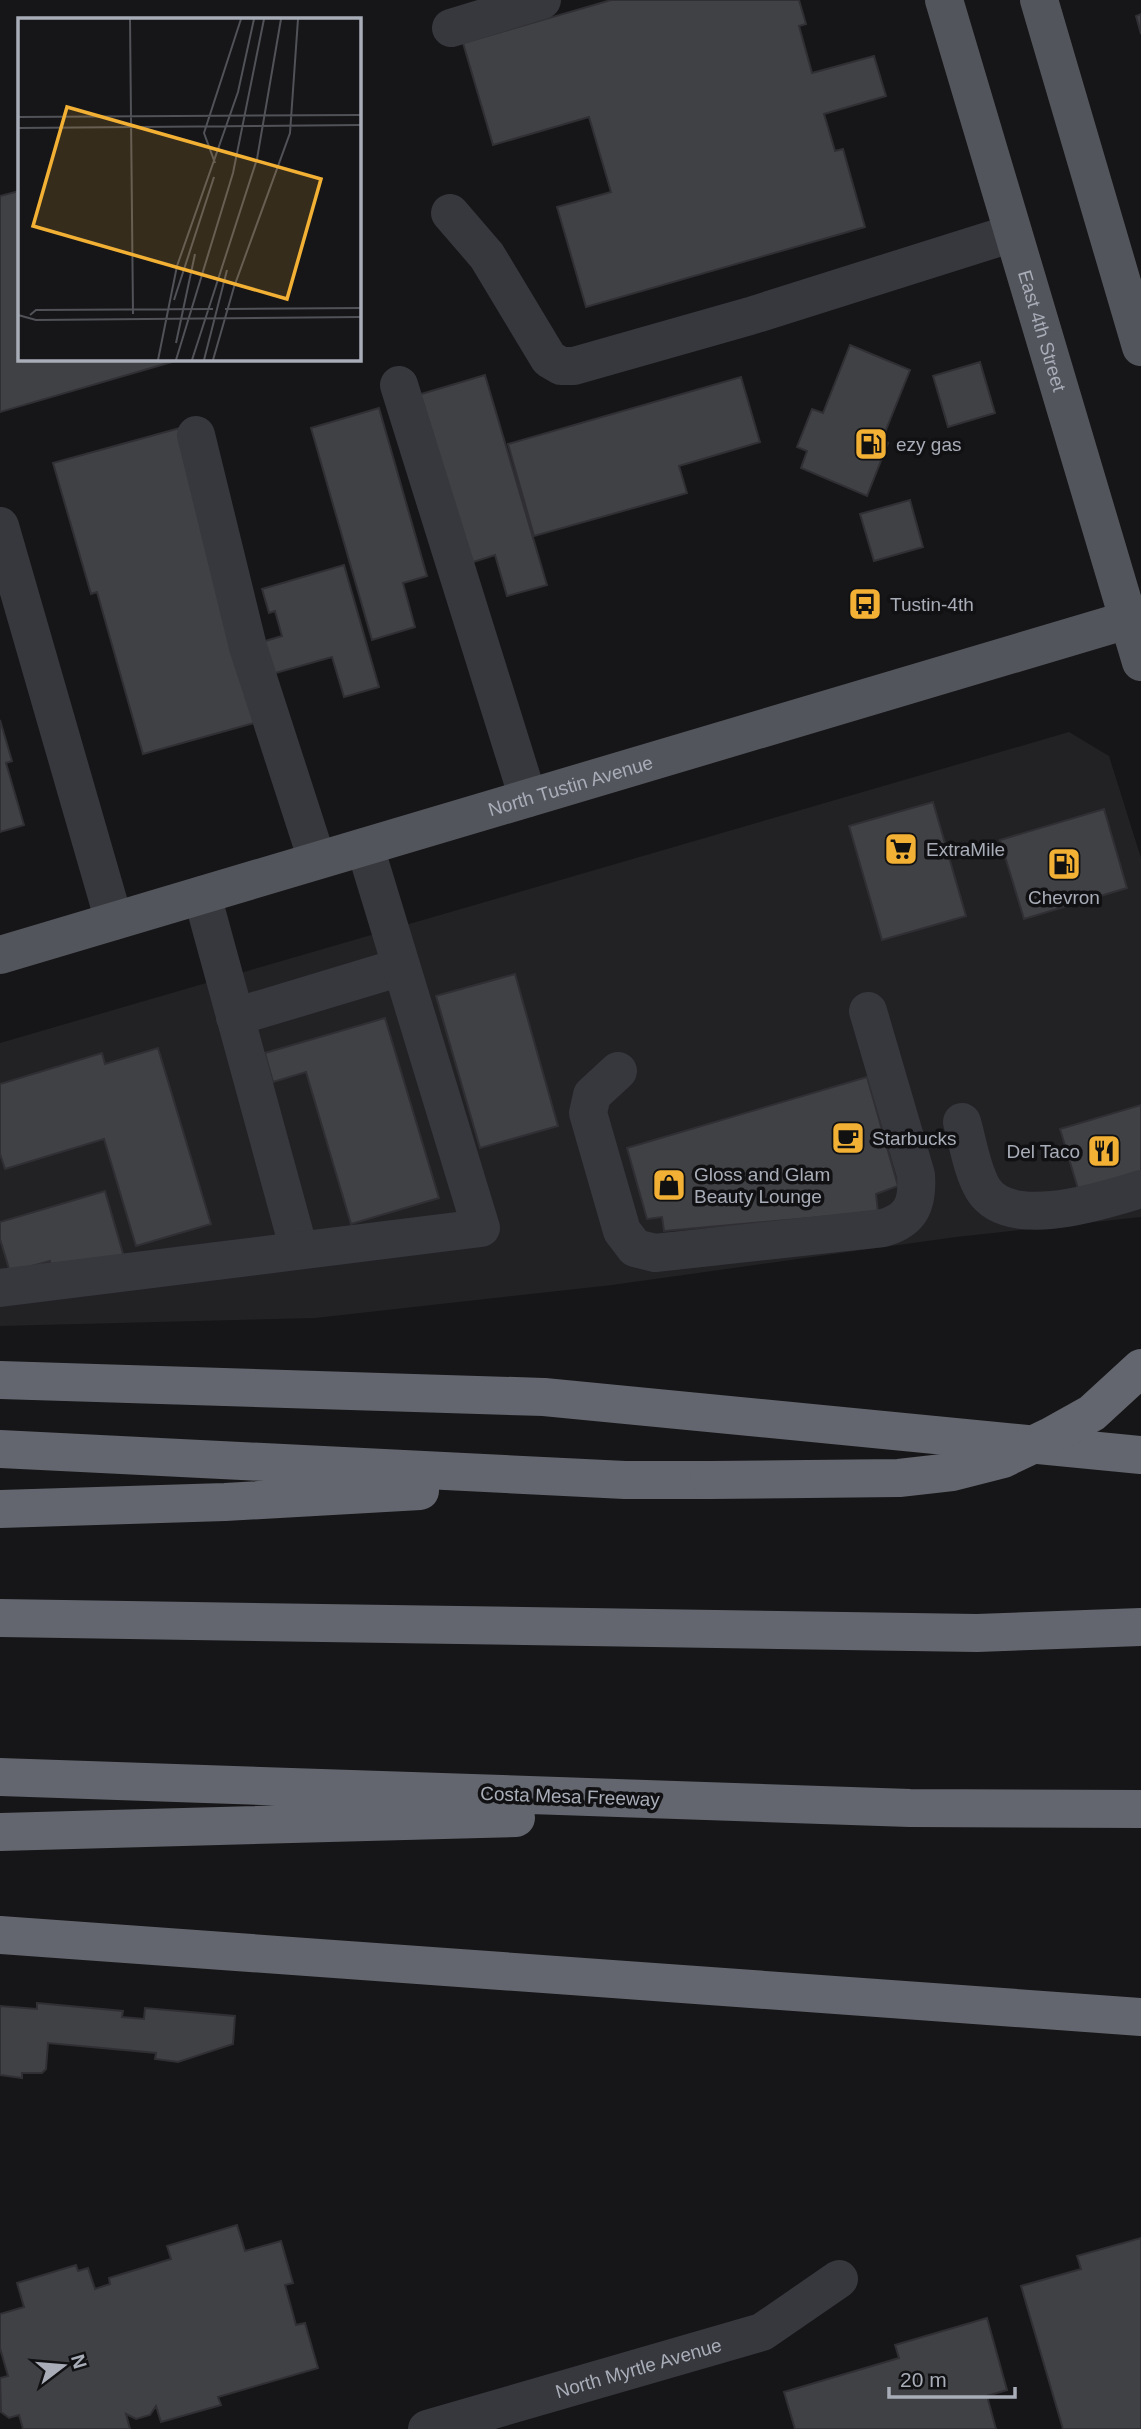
<svg xmlns="http://www.w3.org/2000/svg" width="1141" height="2429" font-family="Helvetica,sans-serif">
<rect width="100%" height="100%" fill="#161618"/>
<path fill="#222225" d="M1069 732 1109 756 1141 858V1217L956 1237 612 1285 315 1318 0 1326V1043Z"/>
<path fill="#404145" stroke="#303034" stroke-width="2" d="M611 0H799L806 24 799 26 812 73 874 56 886 96 824 114 835 151 843 149 865 227 586 307 557 207 611 192 589 117 493 145 463 43Z
M1141 14V34L1136 16Z
M19 191V359H182L0 412V196Z
M850 345 910 370 882 440 888 443 867 496 801 468 807 451 797 447 812 409 823 413Z
M980 362 995 413 948 427 933 376Z
M485 375 547 585 507 596 495 555 467 564 418 395Z
M741 377 760 442 679 466 687 493 534 536 508 444Z
M379 408 427 576 403 583 415 627 372 640 311 428Z
M180 428 254 723 143 754 97 592 91 594 53 463Z
M910 500 923 547 874 561 860 514Z
M344 565 379 687 344 697 332 657 272 674 262 642 282 636 275 611 269 613 262 589Z
M0 720 12 761 6 763 24 825 0 832Z
M933 802 966 916 882 940 849 826Z
M1104 809 1127 888 1024 919 1000 840Z
M515 974 558 1126 480 1148 436 996Z
M385 1018 439 1198 351 1224 306 1072 273 1082 265 1053Z
M158 1048 211 1224 136 1246 104 1139 5 1169 0 1154V1084L102 1053 105 1064Z
M867 1077 898 1186 876 1194 878 1212 664 1231 662 1217 647 1219 627 1148Z
M1141 1105V1173L1079 1192 1060 1129Z
M105 1191 124 1257 52 1270 50 1261 10 1272 0 1239V1222Z
M37 2003 123 2011 122 2017 144 2019 145 2008 235 2016 233 2044 178 2062 155 2059 156 2053 48 2043 46 2069 42 2073H22V2078L0 2075V2006L37 2009Z
M237 2225 245 2251 281 2241 293 2283 285 2285 296 2325 305 2323 318 2368 218 2397 221 2405 161 2422 156 2406 150 2415 136 2419 126 2414 130 2429H23L19 2415 9 2418 1 2412 0 2378 8 2376 0 2348V2314L24 2307 17 2283 76 2265 78 2271 88 2268 95 2289 110 2284 109 2278 171 2259 167 2246Z
M1141 2238V2429H1063L1021 2286 1081 2269 1077 2256Z
M987 2318 1007 2390 987 2396 996 2429H795L784 2392 899 2358 895 2345Z"/>
<g fill="none" stroke-linecap="round" stroke-linejoin="round">
<g stroke="#37383d" stroke-width="38">
<path d="M451 28 542 0"/>
<path d="M450 213 487 256 549 359 561 366H574L750 316 1013 233"/>
<path d="M399 385 528 798"/>
<path d="M196 435 248 647 317 860"/>
<path d="M0 526 114 921"/>
<path d="M202 895 299 1250"/>
<path d="M235 1017 401 967"/>
<path d="M618 1071 592 1095 588 1113 622 1231 635 1248 655 1253 883 1228C912 1220 918 1203 916 1175L868 1011"/>
<path d="M962 1122C968 1143 972 1171 983 1189 1010 1232 1104 1200 1141 1189"/>
<path d="M0 1288 481 1228 365 847"/>
<path id="s1" d="M427 2429 762 2332 839 2279"/>
</g>
<g stroke="#53555c" stroke-width="38">
<path id="s2" d="M944 0 1141 662"/>
<path d="M1039 0 1141 347"/>
<path id="s3" d="M0 955 1141 616"/>
</g>
<path stroke="#63666e" stroke-width="38" d="M0 1380 544 1397 1141 1455
M0 1449 625 1480H709
M0 1509 225 1502 420 1491
M0 1618 977 1633 1141 1627
M0 1777 910 1808 1141 1809
M0 1832 516 1818
M0 1935 1141 2017"/>
<path stroke="#63666e" stroke-width="38" d="M709 1480 899 1478 952 1472 1003 1459 1049 1437 1092 1413 1141 1368"/>
</g>
<defs>
<symbol id="fuel-square" viewBox="-11 -11 22 22"><rect x="-9" y="-9" width="18" height="18" rx="4" fill="#f2b134" stroke="#111113"/><path d="M-5.5-6h7V0h2V4h1.3V-2.5L3-4.5l.8-.8L6-3V5H2.5V1h-1V6h-7ZM-4.2-4.7v3.2H.2V-4.7Z" fill="#111"/></symbol>
<symbol id="bus-square" viewBox="-11 -11 22 22"><rect x="-9" y="-9" width="18" height="18" rx="4" fill="#f2b134" stroke="#111113"/><path d="M-5-6H5V4H4V6H2V4H-2V6H-4V4H-5ZM-3.5-4V0h7V-4ZM-3.5 1.2v1.5H-2V1.2ZM2 1.2v1.5H3.5V1.2Z" fill="#111"/></symbol>
<symbol id="supermarket-square" viewBox="-11 -11 22 22"><rect x="-9" y="-9" width="18" height="18" rx="4" fill="#f2b134" stroke="#111113"/><path d="M-6-5.5h2.5l.6 2H6L4.5 2H-2.5L-4.4-4H-6ZM-1.5 3.2a1.3 1.3 0 1 0 .1 0ZM3 3.2a1.3 1.3 0 1 0 .1 0Z" fill="#111"/></symbol>
<symbol id="cafe-square" viewBox="-11 -11 22 22"><rect x="-9" y="-9" width="18" height="18" rx="4" fill="#f2b134" stroke="#111113"/><path d="M-5.5-4.5H6V0H3Q3 3.5 0 3.5H-2.5Q-5.5 3.5-5.5 0ZM3-3.2v2h1.7v-2ZM-6 4.5H4V6H-6Z" fill="#111"/></symbol>
<symbol id="restaurant-square" viewBox="-11 -11 22 22"><rect x="-9" y="-9" width="18" height="18" rx="4" fill="#f2b134" stroke="#111113"/><path d="M-5-6h1v4h1v-4h1v4h1v-4h1v5L-1.5 .5V6h-2V.5L-5-1ZM5-6V6H3V1.5H1.5Q1.5-4 5-6Z" fill="#111"/></symbol>
<symbol id="shop-square" viewBox="-11 -11 22 22"><rect x="-9" y="-9" width="18" height="18" rx="4" fill="#f2b134" stroke="#111113"/><path d="M-5-2.5h2.3a2.7 3.5 0 0 1 5.4 0H5L5.5 6h-11ZM-1.5-2.5h3a1.5 2.3 0 0 0-3 0Z" fill="#111"/></symbol>
</defs>
<g fill-rule="evenodd">
<use href="#fuel-square" x="852" y="425" width="38" height="38"/>
<use href="#bus-square" x="846" y="585" width="38" height="38"/>
<use href="#supermarket-square" x="882" y="830" width="38" height="38"/>
<use href="#fuel-square" x="1045" y="845" width="38" height="38"/>
<use href="#cafe-square" x="829" y="1119" width="38" height="38"/>
<use href="#restaurant-square" x="1085" y="1132" width="38" height="38"/>
<use href="#shop-square" x="650" y="1166" width="38" height="38"/>
</g>
<g text-anchor="middle" stroke-width="7" stroke-linejoin="round" paint-order="stroke">
<g font-size="19" fill="#a8adb8" stroke="#111113">
<text dy="7" stroke="none"><textPath href="#s2" startOffset="345">East 4th Street</textPath></text>
<text dy="7" stroke="none"><textPath href="#s3" startOffset="595">North Tustin Avenue</textPath></text>
<text transform="translate(570 1796) rotate(2)" y="7">Costa Mesa Freeway</text>
<text dy="7" stroke="none"><textPath href="#s1" startOffset="220">North Myrtle Avenue</textPath></text>
</g>
<g font-size="19" fill="#a8adb8" stroke="#111113" text-anchor="start">
<text x="896" y="451">ezy gas</text>
<text x="890" y="611">Tustin-4th</text>
<text x="926" y="856">ExtraMile</text>
<text x="1064" y="904" text-anchor="middle">Chevron</text>
<text x="872" y="1145">Starbucks</text>
<text x="1080" y="1158" text-anchor="end">Del Taco</text>
<text x="694" y="1181">Gloss and Glam<tspan x="694" dy="22">Beauty Lounge</tspan></text>
</g>
</g>
<g transform="translate(18 18)">
<rect width="343" height="343" fill="#161618"/>
<path fill="none" stroke="#505258" stroke-width="2" d="M112 1 115 296M0 99 343 97M0 110 343 107M197 145 186 115 223 1M156 282 196 159M207 291 343 290M0 297 18 302 343 299M12 297 18 292 195 291M158 325 177 236M140 342 159 248 220 74 236 1M158 342 215 155 246 1M174 342 239 141 263 1M186 342 209 252M195 342 216 269 272 115 280 1"/>
<path fill="#f2b134" fill-opacity="0.15" stroke="#f2b134" stroke-width="3.5" d="M49 89 303 161 269 281 15 208Z"/>
<rect width="343" height="343" fill="none" stroke="#a8adb8" stroke-width="3.5"/>
</g>
<g transform="translate(63 2366) rotate(74)" stroke="#111113" stroke-width="5" paint-order="stroke">
<path d="M0-5L12 26L0 18L-12 26Z" fill="#a8adb8"/>
<text y="-10" font-size="19" font-weight="bold" text-anchor="middle" fill="#a8adb8">N</text>
</g>
<path d="M889 2387v10h126v-10" fill="none" stroke="#a8adb8" stroke-width="3.5"/>
<text x="900" y="2387" font-size="21" fill="#a8adb8" stroke="#111113" stroke-width="5" paint-order="stroke">20 m</text>
</svg>
